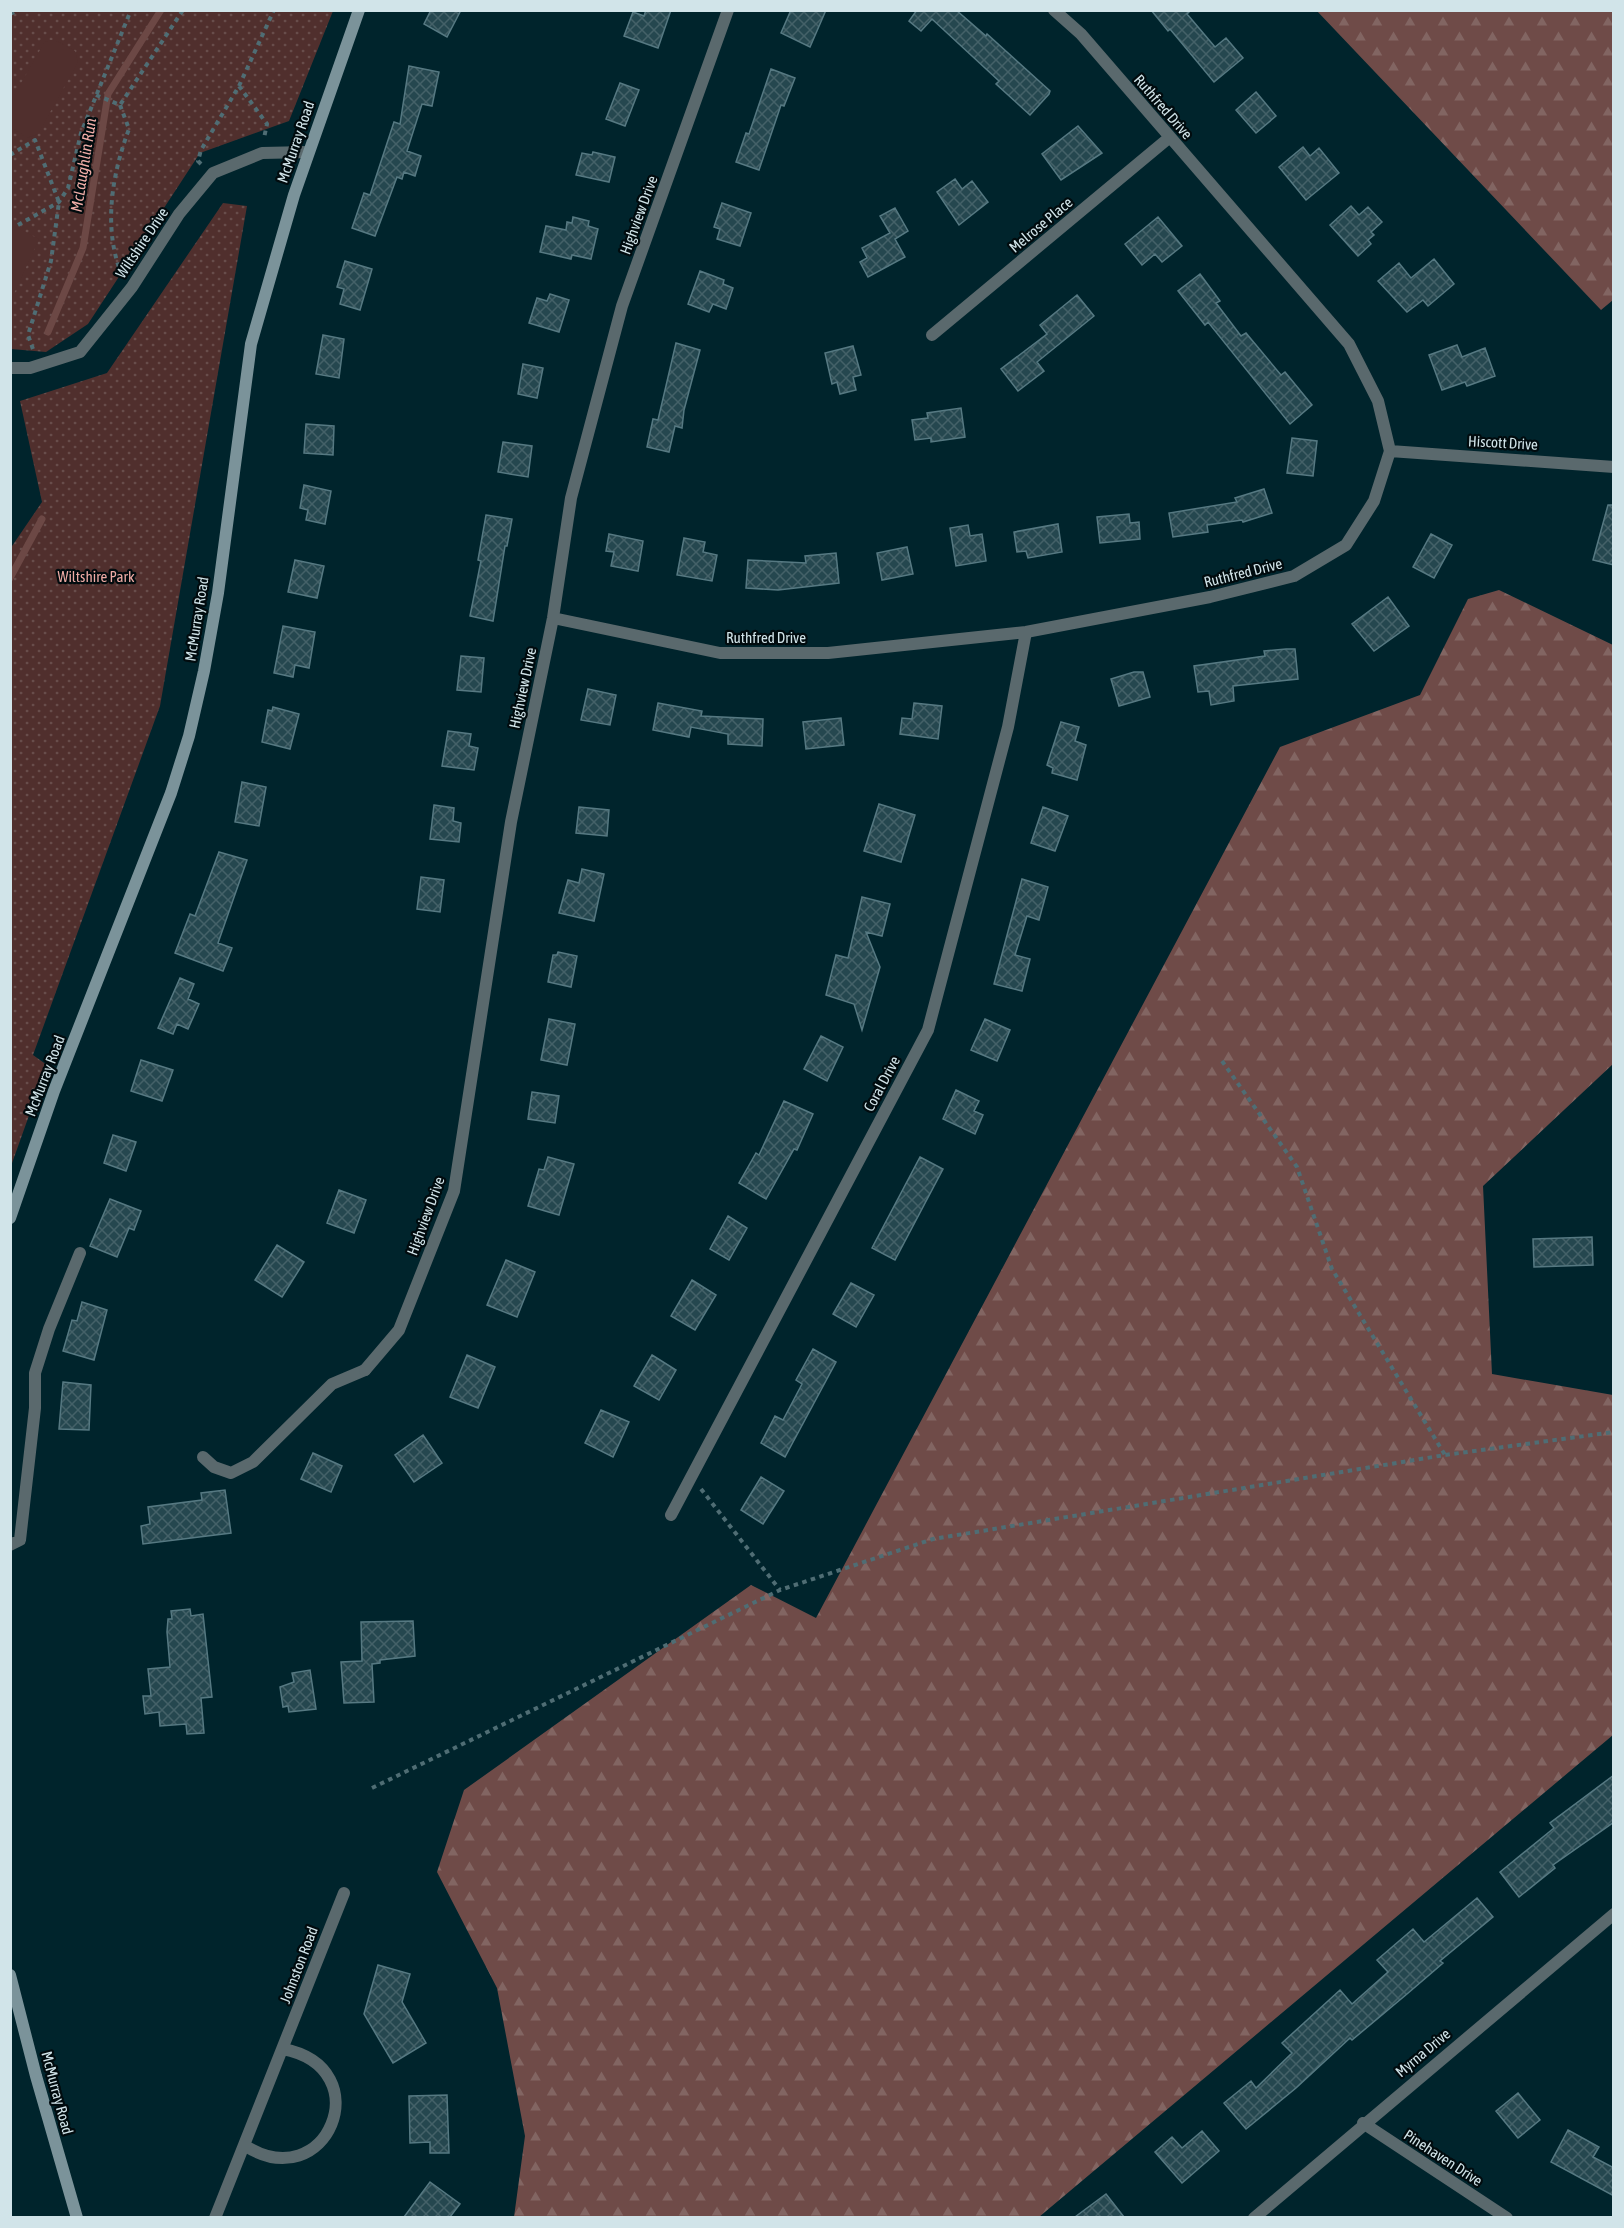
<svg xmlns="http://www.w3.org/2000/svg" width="1624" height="2228" font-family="'Asap Condensed',sans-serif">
<defs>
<pattern id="forest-firs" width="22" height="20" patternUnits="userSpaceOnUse" patternTransform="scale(1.5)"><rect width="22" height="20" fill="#6f4b48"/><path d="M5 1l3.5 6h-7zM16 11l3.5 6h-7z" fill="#826562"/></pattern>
<pattern id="park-dots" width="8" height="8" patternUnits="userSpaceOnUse" patternTransform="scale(1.5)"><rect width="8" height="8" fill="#502f2d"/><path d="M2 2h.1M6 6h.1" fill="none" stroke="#684d4b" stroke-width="1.8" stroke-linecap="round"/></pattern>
<pattern id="building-cross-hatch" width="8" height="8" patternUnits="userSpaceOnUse" patternTransform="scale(1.5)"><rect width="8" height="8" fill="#25474f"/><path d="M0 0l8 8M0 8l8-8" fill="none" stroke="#446168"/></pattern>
</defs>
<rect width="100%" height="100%" fill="#00242c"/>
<path fill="url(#forest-firs)" d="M1317 11H1613V300L1601 310Z
M1499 590 1613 645V1064L1483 1186 1492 1374 1613 1395V1735L1039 2217H514L525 2136 497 1988 437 1872 464 1790 751 1585 816 1618 1280 747 1420 695 1468 599Z"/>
<path fill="url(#park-dots)" d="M10 11H333L289 121 200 153 88 324 46 352 11 349Z
M223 203 247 206 160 706 33 1055 47 1065 11 1166 10 549 42 502 20 401 107 373Z"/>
<path fill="#502f2d" d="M49 40H55L75 51 78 62 38 134 27 138 11 127V101L44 43Z
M11 225 39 239 11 300Z"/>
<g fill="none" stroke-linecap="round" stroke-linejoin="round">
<path stroke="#6c4845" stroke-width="7" d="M48 332 83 248 108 94 161 10
M10 578 42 519"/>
</g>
<path fill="url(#building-cross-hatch)" stroke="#567982" stroke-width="1.5" d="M431 10H461L447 37 424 24Z
M646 10H671L658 48 624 36 633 12 644 16Z
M791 10H826L810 47 781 33Z
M917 10H956L986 36 987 34 1050 91 1049 94 1030 115 996 84 999 81 932 19 921 31 909 21Z
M1151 10H1191L1187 14 1215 47 1226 38 1243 58 1214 82 1170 29 1168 31Z
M409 66 439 72 432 106 422 104 407 151 421 156 415 176 404 172 402 179 397 177 375 236 352 228 364 193 370 195 394 122 400 124Z
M771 69 795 78 784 106 781 105 759 170 736 162 746 133 749 134Z
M620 83 639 90 625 126 606 119Z
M1256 92 1276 116 1256 133 1236 110Z
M1078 126 1102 153 1061 180 1042 154Z
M1303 147 1310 156 1319 148 1339 173 1306 200 1279 167Z
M593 152 615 157 609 182 576 175 582 153 592 155Z
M955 179 962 189 972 181 988 202 959 225 937 192Z
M722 203 751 213 740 246 717 239 720 229 714 227Z
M1351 206 1359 215 1368 207 1382 222 1371 232 1374 235 1368 240 1371 244 1358 256 1330 225Z
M895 208 908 231 895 239 905 257 868 277 860 262 867 258 862 248 890 233 880 216Z
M573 217 589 221 588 226 598 229 591 259 572 255 571 259 540 252 546 226 566 230 567 222 572 223Z
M1158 217 1182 246 1162 262 1155 254 1142 265 1125 244Z
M1434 259 1454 284 1428 306 1423 300 1407 312 1378 281 1399 263 1411 278Z
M345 261 372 269 360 310 340 304 344 289 337 287Z
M700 271 724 280 723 284 733 288 726 309 713 304 709 312 688 304Z
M1200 274 1220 301 1216 303 1241 336 1246 333 1281 375 1285 372 1312 405 1290 424 1208 322 1205 325 1178 291Z
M550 294 569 300 559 332 529 323 537 298 547 301Z
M1077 295 1094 316 1037 362 1044 371 1018 391 1001 369 1047 334 1040 325Z
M323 335 344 339 339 378 316 374Z
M676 343 700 350 684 410 682 428 675 426 669 452 647 447 653 419 658 420Z
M1457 345 1462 357 1485 348 1495 376 1467 386 1465 382 1442 390 1429 355Z
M853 346 861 375 853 377 856 390 840 394 837 382 832 384 825 353Z
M523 364 543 368 537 398 518 394Z
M961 408 965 437 931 442V438L915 440 912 420 928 418 927 413Z
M306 424 334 426 333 455 304 453Z
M1292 438 1317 441 1313 476 1287 473Z
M503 442 532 446 528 477 498 472Z
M304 485 331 491 325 524 306 520 308 510 300 508Z
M1264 489 1272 513 1243 522 1242 520 1207 525 1208 532 1173 537 1169 513 1237 502 1235 498Z
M1608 505H1614V565L1593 560Z
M1129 514 1130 523 1139 522 1140 539 1100 543 1097 517Z
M486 515 512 519 507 546H505L493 621 470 616 481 561 478 560Z
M1058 524 1062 552 1028 558 1026 551 1017 552 1014 532Z
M968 525 970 536 982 534 986 561 956 566 950 528Z
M609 534 643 541 638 571 611 566 614 552 606 551Z
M1431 534 1452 545 1434 578 1413 567Z
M684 538 705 542 703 552 717 555 712 581 677 575Z
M907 547 913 574 882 580 877 553Z
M836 553 839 583 778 590 746 588 748 560 806 563 805 556Z
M295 560 324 566 317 598 288 592Z
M1388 597 1409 626 1374 651 1352 624Z
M283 626 315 632 309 668 295 665 293 677 274 673Z
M1286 649H1295L1298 679 1233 686 1234 701 1211 705 1209 691 1198 692 1194 666 1265 656 1264 651Z
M461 656 484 658 481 692 457 690Z
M1134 672H1143L1150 697 1119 706 1111 679Z
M588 689 616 695 610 725 581 720Z
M658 703 702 711 701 716 763 719 762 746 728 744V734L691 727 689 737 653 730Z
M914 703 942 706 938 739 900 734 902 718 912 719Z
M273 707 299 714 290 749 262 742 268 710 272 711Z
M841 718 844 745 806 749 803 722Z
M1061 722 1079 727 1075 741 1086 745 1077 780 1052 773 1053 768 1047 765Z
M448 731 471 734 469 746 478 748 474 770 442 766Z
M242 782 266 787 259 826 235 822Z
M879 804 915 815 901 862 864 851Z
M434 805 454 808 453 821 461 823 459 842 430 839Z
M579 807 609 810 607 836 576 833Z
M1043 807 1068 816 1055 851 1031 843Z
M219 852 247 860 218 943 232 948 223 971 175 953 190 914 195 916Z
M582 869 604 874 594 921 559 913 568 880 579 883Z
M421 877 444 880 440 912 417 909Z
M1022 879 1048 887 1039 920 1027 916 1015 955 1030 959 1022 991 994 984Z
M862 897 890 904 882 936 866 932 880 967 862 1030 854 1004 826 995 836 955 848 958Z
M558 952 577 956 571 987 548 982 553 955H557Z
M180 978 194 984 188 999 199 1004 188 1029 177 1024 173 1034 158 1028Z
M549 1019 575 1024 567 1065 541 1060Z
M985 1019 1010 1030 997 1061 971 1050Z
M821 1036 843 1047 827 1081 804 1069Z
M141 1060 173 1070 162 1101 131 1091Z
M956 1090 979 1101 974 1111 983 1115 975 1134 943 1119Z
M532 1092 559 1096 555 1123 528 1119Z
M784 1101 813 1114 797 1150 794 1149 766 1199 739 1183 756 1153 759 1155Z
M113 1135 136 1142 126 1171 104 1163Z
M548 1157 574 1164 559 1215 528 1206 539 1169 544 1170Z
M920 1157 943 1169 895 1260 872 1248Z
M339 1190 366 1200 354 1233 327 1223Z
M110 1199 141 1211 134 1230 129 1228 117 1257 90 1246Z
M728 1216 747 1228 729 1260 710 1249Z
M1592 1237 1593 1265 1534 1267 1533 1239Z
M277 1245 304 1262 282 1297 255 1280Z
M506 1260 535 1272 517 1317 487 1305Z
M692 1280 716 1295 695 1330 671 1316Z
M851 1283 874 1295 856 1327 833 1314Z
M82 1302 107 1310 94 1360 63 1351 72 1320 77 1321Z
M813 1349 836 1362 785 1457 761 1443 775 1416 783 1420 802 1384 796 1380Z
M467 1355 495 1367 478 1408 450 1397Z
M652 1355 676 1370 659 1400 634 1386Z
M63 1382 91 1385 89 1430 59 1429Z
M601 1410 629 1422 613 1457 585 1443Z
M423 1435 442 1463 414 1482 395 1455Z
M313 1453 342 1466 331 1492 301 1479Z
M761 1477 784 1491 763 1524 741 1510Z
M225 1490 231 1533 143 1544 141 1526 150 1524 148 1507 202 1500 201 1493Z
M190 1609 191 1616 203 1614 212 1697 201 1698 204 1733 187 1734 186 1724 160 1726 159 1712 145 1714 143 1696H151L148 1669 170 1667 167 1632 168 1619H172L171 1611Z
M413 1621 415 1656 380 1660V1663L372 1664 374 1702 344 1703 341 1662 362 1661 361 1622Z
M310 1670 316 1709 289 1712 288 1706 283 1707 280 1687 294 1682 292 1673Z
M1614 1775V1822L1553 1865 1555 1868 1519 1897 1500 1872 1554 1828 1550 1823Z
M1477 1898 1493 1917 1440 1961 1443 1963 1407 1994 1352 2040 1350 2038 1296 2088 1246 2129 1224 2103 1251 2081 1256 2088 1292 2053 1282 2043 1340 1990 1352 2004 1388 1972 1377 1960 1413 1929 1424 1942Z
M378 1965 410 1974 402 2002 426 2043 393 2063 364 2014Z
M1518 2093 1540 2120 1518 2138 1496 2111Z
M447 2095 449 2153H430V2142L410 2143 409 2096Z
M1568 2130 1599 2147 1593 2157 1614 2168V2196L1551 2162Z
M1202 2131 1219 2151 1182 2183 1155 2152 1172 2137 1182 2148Z
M430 2182 460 2204 450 2217H404Z
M1106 2194 1124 2217H1075Z"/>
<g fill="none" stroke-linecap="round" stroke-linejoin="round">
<path stroke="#4f6d74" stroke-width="4" stroke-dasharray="4.5 4.5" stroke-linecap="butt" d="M10 14 19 10
M239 86 267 124 264 138
M96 95 120 105 183 10
M120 105 129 129C112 174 103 227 121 273
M10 155 35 140 59 202 51 261 28 335 34 352
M201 164 198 161 201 150 239 86 274 10
M18 225 59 202 68 188 81 133 131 10
M1222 1061 1297 1167 1332 1269 1445 1455
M701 1489 780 1590
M372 1788 780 1590 933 1539 1445 1455 1614 1432"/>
<path stroke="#5a696d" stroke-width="12" d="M203 1457 214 1467 231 1473 253 1462 332 1384 365 1370
M10 1545 20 1540 35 1408V1373L49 1329 80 1253"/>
<path stroke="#5a696d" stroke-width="12" d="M932 335 1170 137
M10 368H30L80 352 132 287 179 214 213 173 262 153 308 152
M1390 451 1614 467
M553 618 720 653H828L1026 632 1210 597 1294 576 1346 545 1374 501 1390 451 1378 401 1349 344 1081 34 1054 10
M365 1370 399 1330 454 1191 511 822 553 618 571 498 622 306 728 10
M671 1515 928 1030 1008 727 1026 632
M1363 2123 1507 2218
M244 2145C327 2199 381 2068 283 2049
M215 2218 344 1893
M1254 2218 1614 1914"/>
<path stroke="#7b939a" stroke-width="12" d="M10 1218 54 1091 171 793 189 736 204 671 218 593 251 344 294 195 359 10
M10 1975 36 2076 77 2218"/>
</g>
<g text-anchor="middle" stroke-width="4.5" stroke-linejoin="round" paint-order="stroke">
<g font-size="15" fill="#d1e4e9" stroke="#010b0e">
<text transform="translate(1163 107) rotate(49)" y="5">Ruthfred Drive</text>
<text transform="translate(296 142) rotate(-71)" y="5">McMurray Road</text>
<text transform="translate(639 215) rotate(-70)" y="5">Highview Drive</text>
<text transform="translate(1041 225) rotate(-40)" y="5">Melrose Place</text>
<text transform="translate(142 243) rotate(-56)" y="5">Wiltshire Drive</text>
<text transform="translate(1503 443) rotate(3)" y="5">Hiscott Drive</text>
<text transform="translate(1243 573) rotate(-14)" y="5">Ruthfred Drive</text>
<text transform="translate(197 619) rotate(-81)" y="5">McMurray Road</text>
<text x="766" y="643">Ruthfred Drive</text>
<text transform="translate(523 688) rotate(-78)" y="5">Highview Drive</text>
<text transform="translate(45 1076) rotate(-69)" y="5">McMurray Road</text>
<text transform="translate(882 1084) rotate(-62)" y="5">Coral Drive</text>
<text transform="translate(426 1216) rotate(-70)" y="5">Highview Drive</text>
<text transform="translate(299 1965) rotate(-69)" y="5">Johnston Road</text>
<text transform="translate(1423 2053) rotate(-40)" y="5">Myrna Drive</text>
<text transform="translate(57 2093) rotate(75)" y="5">McMurray Road</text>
<text transform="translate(1443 2158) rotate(33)" y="5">Pinehaven Drive</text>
</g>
<g font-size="15" fill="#eeaba5" stroke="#010b0e">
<text x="96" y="582">Wiltshire Park</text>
</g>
<g font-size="16" font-style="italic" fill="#f0ada7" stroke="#010b0e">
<text transform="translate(83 165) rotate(-81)" y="6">McLaughlin Run</text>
</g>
</g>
<rect width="1624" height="2228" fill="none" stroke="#d1e4e9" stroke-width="24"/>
</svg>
